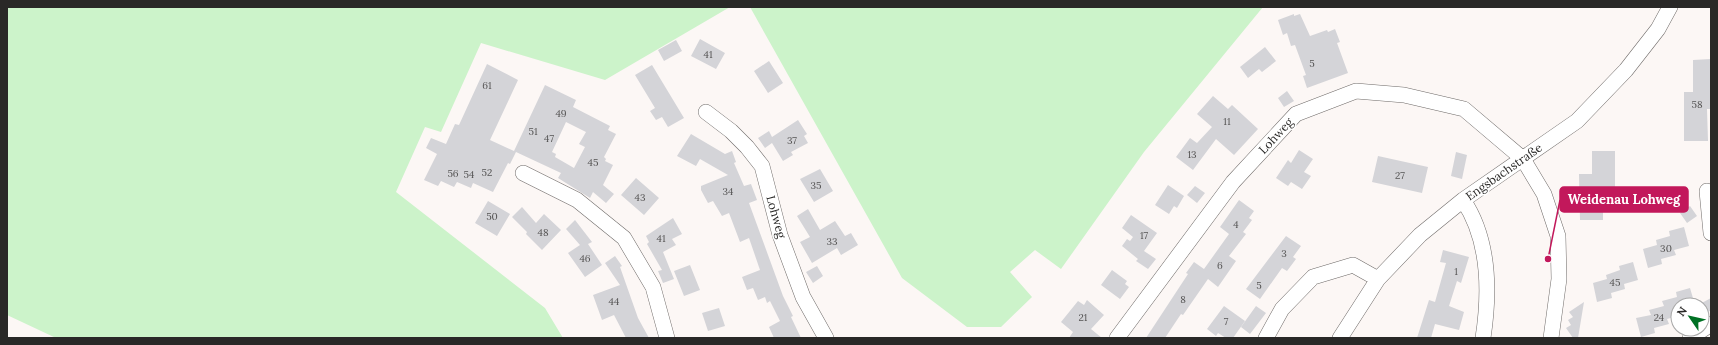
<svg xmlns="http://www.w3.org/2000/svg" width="1718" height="345" font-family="Lora,serif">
<rect width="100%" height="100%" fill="#fcf7f5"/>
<path fill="#ccf3ca" d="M7 7H730L605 80 481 43 441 132 425 127 396 192 545 308 563 338H56L7 315Z
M750 7H1263L1144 152 1061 269 1035 250 1010 272 1032 297 1001 327H967L902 278Z"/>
<path fill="#d4d4d8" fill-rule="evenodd" d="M1294 14V16L1300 14 1310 36 1327 30 1328 32 1335 29 1340 42 1337 43 1348 73 1307 88 1303 76 1306 75 1295 45 1291 46 1287 33 1283 35 1278 20Z
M700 39 725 53 716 69 691 56Z
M676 40 682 51 664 61 658 50Z
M1265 47 1276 61 1262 72 1259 69 1248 78 1240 67Z
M1711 59V109H1707L1708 141H1684V92H1693V60Z
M769 61 783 83 768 93 754 71Z
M487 64 518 80 490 140 514 151 545 85 576 100 573 107 610 126 608 130 616 134 604 157 606 159 605 161 613 165 603 185 614 194 606 203 593 192 590 198 558 178 561 173 516 152 510 164 508 163 493 192 473 183 471 188 457 182 454 187 441 181 438 186 424 180 437 154 426 148 431 138 446 144 455 124 459 125ZM566 122 586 132 579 144 585 147 574 168 555 157 556 154 552 152Z
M652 65 684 118 668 127 662 117 656 120 650 111 655 108 635 75Z
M1287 91 1294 101 1284 107 1278 98Z
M1213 96 1228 109 1232 105 1258 129 1234 155 1216 139 1193 170 1176 157 1190 138 1197 143 1212 127 1197 114Z
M798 120 807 134 804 136 808 143 791 152 793 155 783 161 772 143 765 148 758 138 769 131 772 137Z
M691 134 725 154 732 151 736 162 734 163 744 186 751 184 757 200 749 203 783 296 793 316 791 317 801 338H774L769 327 780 321 770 301 767 303 765 297 758 300 753 288 747 290 742 277 760 270 749 238 740 242 729 213 722 216 713 201 708 203 701 190V186L728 175 700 159 696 166 677 156Z
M1299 150 1313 159 1304 172 1311 176 1302 189 1291 182 1288 186 1276 178 1288 160 1291 163Z
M1592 151H1615V194H1603V220H1580L1579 174H1592Z
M1456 152 1467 155 1462 179 1451 176Z
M1378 156 1428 167 1422 193 1372 182Z
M820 169 833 191 814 202 800 179Z
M636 178 659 198 644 215 621 195Z
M1168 185 1184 196 1177 208 1174 206 1169 214 1155 205Z
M1195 186 1205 193 1197 203 1187 195Z
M1239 200 1254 211 1249 218 1252 220 1243 232 1246 234 1229 256 1236 261 1218 287 1208 279 1183 315 1181 314 1165 338H1146L1188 274 1186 273 1194 262 1204 269 1229 234 1220 227Z
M488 201 510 214 497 236 475 223Z
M1690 206 1697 216 1687 223 1680 213Z
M522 207 536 223 544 214 561 230 542 250 526 234 527 232 512 217Z
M808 209 820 230 835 221 845 236 851 233 858 245 841 255 837 248 812 263 800 242 810 237 797 216Z
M1131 215 1157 233 1144 251 1156 259 1148 269 1136 261 1138 259 1122 246 1127 239 1130 241 1133 237 1122 228Z
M673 218 682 234 672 239 676 245 663 252 674 279 663 283 658 271 662 270 647 244 649 242 646 236Z
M575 220 592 242 588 244 602 265 585 277 568 253 580 245 566 229Z
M1684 227 1689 246 1674 250 1676 255 1661 259 1662 264 1648 268 1643 249 1657 245 1656 240 1670 236 1669 231Z
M1286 236 1301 246 1293 257 1296 259 1287 271 1282 268 1260 299 1246 289Z
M1443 250 1469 257 1461 283 1457 281 1449 306 1464 312 1459 330 1435 324 1431 338H1417L1429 300 1435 302 1446 263 1440 262Z
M615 256 622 266 620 267 638 318 649 338H626L614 315 602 320 593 295 620 285 605 263Z
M1633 262 1638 280 1624 284 1625 289 1611 293 1612 298 1597 302 1593 283 1607 279 1606 275 1620 270 1619 266Z
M690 265 700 290 684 296 674 271Z
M817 266 823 276 813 283 806 272Z
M1112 270 1127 281 1125 284 1129 287 1120 299 1101 285Z
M1690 288 1695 305H1679L1678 302V316L1667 319 1669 324 1654 328 1655 333 1641 337 1636 318 1651 315 1649 310 1664 306 1662 301 1677 297 1676 292Z
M1711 298V310L1704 315 1702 305H1698Z
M1087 300 1104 315 1091 329 1102 338H1069L1073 332 1061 322 1078 301 1084 305Z
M1584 302 1578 338H1573L1566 328 1571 325 1568 320 1573 317 1569 312Z
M1224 306 1245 321 1233 338H1226L1218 333 1216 336 1207 329Z
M1256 306 1266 313 1250 334 1241 327Z
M719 308 725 326 708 331 702 313Z"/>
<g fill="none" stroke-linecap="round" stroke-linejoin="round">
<defs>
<path id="minor" d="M706 112 731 131 747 147 762 166 780 235 803 297 826 338
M523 173 577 200 624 238 653 287 667 338
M1707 191 1711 233
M1463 200C1490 240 1490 292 1483 338
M1117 338 1233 182 1296 114 1356 91 1404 95 1464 109 1523 159 1544 194 1558 236 1559 279 1551 338
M1266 338 1282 309 1313 277 1353 265 1378 279
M1340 338 1378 279 1420 235 1463 200 1577 121 1626 70 1658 29 1670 7
M1690 338 1711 324"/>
</defs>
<use href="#minor" stroke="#6f6b69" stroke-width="16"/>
<use href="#minor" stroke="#fff" stroke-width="15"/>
</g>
<g text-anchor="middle" stroke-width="3" stroke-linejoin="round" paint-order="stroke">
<g font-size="10" fill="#545353">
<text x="708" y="58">41</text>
<text x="1312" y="67">5</text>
<text x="487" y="89">61</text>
<text x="1697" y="108">58</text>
<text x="561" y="117">49</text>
<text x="1227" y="125">11</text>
<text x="533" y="135">51</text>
<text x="549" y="142">47</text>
<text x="792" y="144">37</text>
<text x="1192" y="158">13</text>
<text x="593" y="166">45</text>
<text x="487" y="176">52</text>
<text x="453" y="177">56</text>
<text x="469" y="178">54</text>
<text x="1400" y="179">27</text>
<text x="816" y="189">35</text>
<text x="728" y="195">34</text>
<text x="640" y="201">43</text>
<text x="492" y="220">50</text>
<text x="1236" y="228">4</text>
<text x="543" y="236">48</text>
<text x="1144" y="239">17</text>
<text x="661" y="242">41</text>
<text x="832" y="245">33</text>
<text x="1666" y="252">30</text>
<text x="1284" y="257">3</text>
<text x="585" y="262">46</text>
<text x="1220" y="269">6</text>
<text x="1456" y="275">1</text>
<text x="1615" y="286">45</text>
<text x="1259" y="289">5</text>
<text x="1183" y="303">8</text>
<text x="614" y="305">44</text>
<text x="1083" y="321">21</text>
<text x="1659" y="321">24</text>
<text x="1226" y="325">7</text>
</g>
<g font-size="12" fill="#292827" stroke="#fff">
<text transform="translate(1276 136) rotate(-47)" y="4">Lohweg</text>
<text transform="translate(1504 172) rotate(-35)" y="4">Engsbachstraße</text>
<text transform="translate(776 217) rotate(74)" y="4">Lohweg</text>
</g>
</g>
<path fill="none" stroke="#c2185b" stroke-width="1.5" d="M1548 259L1560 200"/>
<circle fill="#c2185b" stroke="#fff" stroke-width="1.5" cx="1548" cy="259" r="4"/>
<rect fill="#c2185b" stroke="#c2185b" stroke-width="1.5" x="1560" y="187" width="128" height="25" rx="4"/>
<g font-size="13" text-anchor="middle" font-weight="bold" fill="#fff">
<text x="1624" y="204">Weidenau Lohweg</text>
</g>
<rect width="1718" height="345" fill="none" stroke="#292827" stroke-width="16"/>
<g transform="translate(1690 317) rotate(304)"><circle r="19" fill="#ffffff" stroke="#a9a9a9"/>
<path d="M0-3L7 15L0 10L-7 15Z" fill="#007124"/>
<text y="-6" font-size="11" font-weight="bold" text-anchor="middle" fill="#292827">N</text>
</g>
</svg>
